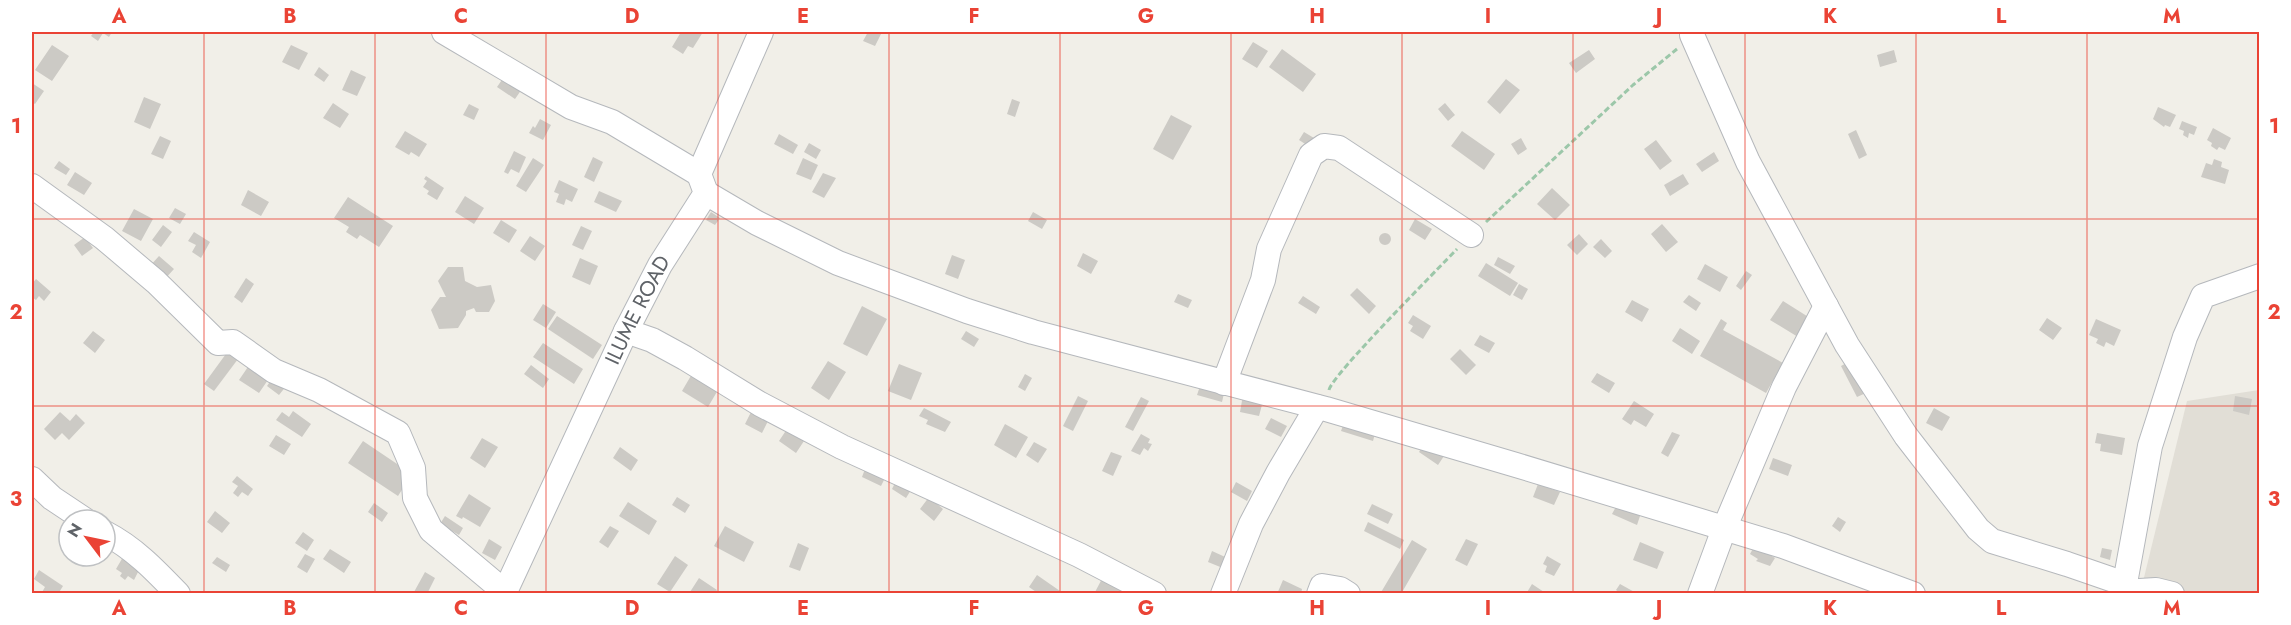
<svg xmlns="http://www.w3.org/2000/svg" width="2291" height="625" font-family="Jost,sans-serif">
<rect width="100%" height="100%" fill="#f1efe8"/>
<path fill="#e1ded6" d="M2259 390V593L2140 594 2187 401Z"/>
<path fill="#cccac5" d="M94 32H112L109 37 103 33 98 41 91 36Z
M681 32H703L693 48 688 46 683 54 672 47Z
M868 32H882L875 46 863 41Z
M1253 42 1268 51 1257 68 1242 59Z
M52 45 69 56 52 81 35 70Z
M291 45 308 53 299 70 282 62Z
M1282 49 1316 74 1303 92 1269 67Z
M1589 50 1595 59 1576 73 1569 63Z
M1894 50 1897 62 1880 67 1877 55Z
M319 67 329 75 324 82 314 75Z
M351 70 366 77 357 96 342 90Z
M506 74 524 86 515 99 497 87Z
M1506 79 1520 90 1500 114 1487 102Z
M32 83 44 91 35 104 32 102Z
M144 97 161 104 150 129 134 122Z
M1012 99 1020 102 1015 117 1007 114Z
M333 103 349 114 340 128 323 118Z
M1445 103 1455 115 1448 121 1438 109Z
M469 104 479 109 474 120 463 115Z
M2158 107 2176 115 2170 127 2165 125 2164 127 2153 119Z
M1171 115 1192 126 1173 160 1153 149Z
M540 119 551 125 543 140 529 133 533 126 535 128Z
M2182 121 2197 127 2194 135 2189 133 2188 138 2183 135 2184 131 2179 129Z
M2213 128 2231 138 2225 150 2219 147 2217 150 2211 146 2212 143 2207 140Z
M1856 130 1867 155 1859 159 1848 134Z
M405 131 427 144 419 157 411 152 409 155 395 147Z
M1462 131 1495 154 1484 170 1451 146Z
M1304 132 1319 141 1313 149 1299 140Z
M779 134 798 145 793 154 774 144Z
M160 136 171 141 163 159 151 154Z
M1521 138 1527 149 1518 155 1511 144Z
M1656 140 1672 161 1660 170 1644 149Z
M809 143 821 150 816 159 804 152Z
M514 151 526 157 519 173 511 169 508 174 504 172Z
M1714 152 1719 161 1702 172 1696 164Z
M593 157 603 162 594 182 584 177Z
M533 158 544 165 526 192 516 186Z
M803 158 818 165 811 180 796 174Z
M2214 159 2222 162 2221 167 2229 170 2225 184 2201 177 2206 163 2212 165Z
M59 161 70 169 66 175 54 168Z
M75 172 92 183 84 195 67 185Z
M823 173 836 178 824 198 812 192Z
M1683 174 1689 184 1670 196 1664 185Z
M426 176 444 188 437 200 427 194 429 191 423 187 427 181 424 179Z
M559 180 578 189 572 202 566 199 564 205 556 202 559 194 554 192Z
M1552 188 1570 205 1555 220 1537 204Z
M248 190 269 202 261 216 241 205Z
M599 191 622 201 616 212 594 202Z
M465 196 484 208 474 224 455 212Z
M348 197 393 226 379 247 360 235 357 239 346 232 349 227 334 218Z
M175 208 186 214 180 224 169 218Z
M134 209 153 219 141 241 122 231Z
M711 212 720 218 715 225 706 220Z
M1033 212 1047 220 1042 229 1028 221Z
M1415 219 1432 229 1425 240 1409 230Z
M501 220 517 230 509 243 493 233Z
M1662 224 1678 242 1666 252 1651 234Z
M163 225 172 232 161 247 152 240Z
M581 226 592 231 583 250 572 245Z
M194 232 210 242 201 258 192 252 196 245 188 241Z
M1379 239a6 6 0 1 1 12 0a6 6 0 1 1-12 0Z
M1579 234 1588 244 1577 255 1567 245Z
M530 236 545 246 535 261 520 251Z
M85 237 93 248 82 256 74 245Z
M1601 239 1612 251 1605 258 1593 247Z
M1083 253 1098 261 1091 274 1077 266Z
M952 255 965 260 958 279 945 274Z
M159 256 174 269 164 280 149 267Z
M1498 257 1515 266 1510 274 1494 265Z
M580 258 598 266 590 285 572 277Z
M1486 263 1518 283 1510 296 1478 276Z
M1705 264 1728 277 1720 292 1697 279Z
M448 267H463L465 281 477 287 491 285 495 301 489 312H476L474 308 466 311V315L458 328 439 329 431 310 440 297H446L438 281Z
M1746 271 1752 275 1741 290 1736 286Z
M246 278 254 284 242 303 234 297Z
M36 279 51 292 44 301 39 296 36 300 32 297 34 290 32 284Z
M1519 284 1528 289 1522 300 1513 295Z
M1357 288 1376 306 1369 314 1350 295Z
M1178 294 1192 300 1188 308 1174 302Z
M1689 295 1701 303 1696 311 1683 302Z
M1303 296 1320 307 1316 314 1298 303Z
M1632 300 1649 309 1642 322 1625 312Z
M1783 301 1810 318 1798 337 1770 320Z
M543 304 556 312 546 328 533 320Z
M862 306 887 319 867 356 843 344Z
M1413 315 1431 326 1423 339 1410 331 1413 326 1408 323Z
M557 316 602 345 593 359 548 329Z
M2047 318 2062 328 2053 340 2039 330Z
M1721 319 1727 323 1723 330 1783 363 1766 393 1700 356Z
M2096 319 2121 330 2114 346 2106 342 2104 347 2096 343 2098 339 2089 335Z
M1680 328 1700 341 1692 354 1672 341Z
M93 331 105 340 95 353 83 343Z
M966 331 979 339 974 347 961 339Z
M1480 335 1495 343 1489 353 1474 345Z
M543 343 583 369 574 384 533 357Z
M231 347 241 355 214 391 204 384Z
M1460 349 1476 365 1466 375 1450 359Z
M1852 360 1868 392 1857 397 1841 366Z
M252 361 272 374 259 393 239 380Z
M828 361 846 372 829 400 811 388Z
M899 364 922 373 911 400 888 391Z
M531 365 549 379 543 388 524 374Z
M1597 373 1615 383 1609 393 1591 382Z
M692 374 718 390 708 407 682 391Z
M1025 374 1032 378 1025 391 1018 387Z
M274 376 287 385 279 395 267 386Z
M1201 383 1225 389 1222 402 1197 395Z
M1243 395 1263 401 1259 416 1240 412Z
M1078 396 1088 401 1073 431 1063 426Z
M2235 396 2252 399 2249 415 2233 411Z
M1141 397 1149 401 1133 431 1125 427Z
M1634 401 1654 414 1646 427 1634 420 1631 425 1622 419Z
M924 408 951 422 945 432 926 424 928 420 919 416Z
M1934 408 1950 417 1942 431 1926 423Z
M293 411 311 424 302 437 276 420 282 412 289 417Z
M60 412 70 421 76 414 85 423 69 440 62 433 55 440 44 429Z
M751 412 768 421 762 433 745 424Z
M1271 418 1287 426 1281 437 1265 429Z
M1345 420 1376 430 1373 441 1341 431Z
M1005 424 1028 437 1016 458 994 445Z
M787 429 804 441 796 453 779 441Z
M1672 432 1680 435 1668 457 1661 453Z
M2097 433 2125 438 2122 455 2100 451 2101 444 2095 443Z
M1141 434 1150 439 1148 443 1152 444 1148 451 1144 448 1140 455 1131 451Z
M276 435 291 444 284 455 269 446Z
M482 438 498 447 485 468 470 458Z
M363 441 412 474 398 496 348 463Z
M1034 442 1047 449 1038 463 1026 455Z
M1425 443 1444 456 1438 465 1419 452Z
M620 447 638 460 631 471 613 458Z
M1111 452 1122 456 1113 476 1102 471Z
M1773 458 1792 465 1788 476 1769 469Z
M865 469 885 478 881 486 862 477Z
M237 476 253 489 248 496 242 492 238 497 233 493 238 486 232 482Z
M896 481 911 490 906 498 892 489Z
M1236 482 1252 491 1247 501 1231 492Z
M1538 484 1560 492 1554 505 1533 497Z
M469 494 491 508 480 527 463 517 462 519 456 516Z
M677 497 690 505 685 513 672 505Z
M929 497 943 509 934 521 920 509Z
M628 502 657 521 649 535 619 516Z
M374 503 388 513 382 522 368 512Z
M1618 503 1641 513 1637 525 1612 514Z
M1372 504 1393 514 1388 524 1367 514Z
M215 511 230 523 222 533 207 522Z
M445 516 463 528 459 535 440 524Z
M1838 517 1846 522 1840 532 1832 526Z
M1368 522 1404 540 1400 549 1364 531Z
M610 526 619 531 608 548 599 542Z
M725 526 754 542 744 562 714 546Z
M303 532 314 540 307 551 295 543Z
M489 539 502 547 495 560 482 553Z
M1466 539 1478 544 1467 566 1455 560Z
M1412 540 1427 549 1401 594H1380Z
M1640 542 1664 552 1657 569 1633 560Z
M798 543 809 548 800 571 789 567Z
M1755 545 1775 558 1770 566 1756 561 1758 559 1750 554Z
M2102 548 2112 550 2110 560 2100 557Z
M330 549 351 562 344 573 323 559Z
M1212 551 1234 561 1230 571 1208 562Z
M305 554 315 559 307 573 297 567Z
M675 556 688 565 670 592 657 584Z
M1547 556 1561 564 1554 576 1545 572 1547 566 1543 564Z
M123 557 140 568 134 580 128 576 125 580 120 576 122 573 116 569Z
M217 557 230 565 226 572 212 563Z
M39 570 63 586 58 594H41L45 587 34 579Z
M425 572 435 578 427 594H416L414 592Z
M1105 573 1135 594H1094Z
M1037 575 1060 591 1058 594H1039L1029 587Z
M699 578 717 590 715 594 690 592Z
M1283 580 1302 589 1301 594H1277Z
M1532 584 1547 594H1526Z
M1620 584 1638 594H1621L1616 590Z"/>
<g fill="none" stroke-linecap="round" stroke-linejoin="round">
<defs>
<g id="minor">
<path d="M444 32 571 107 612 122 699 174"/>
<path d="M1692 35 1748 162 1847 345 1906 436 1978 529 1992 541 2067 564 2125 584"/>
<path d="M32 186 104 238 156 282 218 343 233 342 274 371 319 390 398 433 413 468 415 498 431 530 505 592"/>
<path d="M706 193 757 223 838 263 967 311 1033 332 1326 409 1516 465 1783 546 1913 594"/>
<path d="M626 331 652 340 685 358 760 404 842 447 1079 555 1154 594"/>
<path d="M1224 383 1263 280 1269 249 1311 155 1324 146 1339 148 1471 235"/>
<path d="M32 479 52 498 85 520"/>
<path d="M105 533C134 548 155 570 178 594"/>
<path d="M2123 592 2156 590 2172 594"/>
<path id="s1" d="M504 594 626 331 660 265 706 193 699 174 761 32"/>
<path d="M1223 594 1251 524 1278 473 1317 407"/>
<path d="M1319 594 1322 586 1340 589 1348 594"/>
<path d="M1700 594 1724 529 1784 387 1826 306"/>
<path d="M2123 594 2150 446 2185 337 2203 296 2260 276"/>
</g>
</defs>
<use href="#minor" stroke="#b5b8bc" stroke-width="26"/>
<path stroke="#9cc7a9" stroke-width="3" stroke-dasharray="6 3" stroke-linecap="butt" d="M1486 222 1633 85 1677 49
M1329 390C1331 376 1440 267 1457 249"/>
<use href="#minor" stroke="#fff" stroke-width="24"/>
</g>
<path fill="none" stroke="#ea4335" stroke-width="1.5" stroke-opacity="0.55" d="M204 32V594M375 32V594M546 32V594M718 32V594M889 32V594M1060 32V594M1231 32V594M1402 32V594M1573 32V594M1745 32V594M1916 32V594M2087 32V594M32 219H2260M32 406H2260"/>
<g text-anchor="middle" stroke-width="4.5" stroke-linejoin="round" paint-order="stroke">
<g font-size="21" fill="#5f6368" stroke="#fff">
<text dy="7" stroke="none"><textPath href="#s1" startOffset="314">ILUME ROAD</textPath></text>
</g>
</g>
<rect width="2291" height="625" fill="none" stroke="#ffffff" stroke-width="66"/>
<g transform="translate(87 538) rotate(302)"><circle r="28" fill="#ffffff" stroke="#bfc1c3" stroke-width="1.5"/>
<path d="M0-4.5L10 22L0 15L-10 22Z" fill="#ea4335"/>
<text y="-9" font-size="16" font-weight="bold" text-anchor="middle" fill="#5f6368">N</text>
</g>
<rect x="33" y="33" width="2225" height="559" fill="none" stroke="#ea4335" stroke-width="2"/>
<g font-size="20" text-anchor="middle" font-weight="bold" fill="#ea4335">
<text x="119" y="23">A</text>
<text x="290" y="23">B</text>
<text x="461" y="23">C</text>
<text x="632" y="23">D</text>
<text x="803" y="23">E</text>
<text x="974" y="23">F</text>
<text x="1146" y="23">G</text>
<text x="1317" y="23">H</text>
<text x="1488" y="23">I</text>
<text x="1659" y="23">J</text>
<text x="1830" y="23">K</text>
<text x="2001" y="23">L</text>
<text x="2172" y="23">M</text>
<text x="16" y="133">1</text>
<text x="2274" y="133">1</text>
<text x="16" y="319">2</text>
<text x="2274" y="319">2</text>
<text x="16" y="506">3</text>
<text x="2274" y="506">3</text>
<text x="119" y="615">A</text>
<text x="290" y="615">B</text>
<text x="461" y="615">C</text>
<text x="632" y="615">D</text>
<text x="803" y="615">E</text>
<text x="974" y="615">F</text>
<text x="1146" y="615">G</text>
<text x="1317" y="615">H</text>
<text x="1488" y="615">I</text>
<text x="1659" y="615">J</text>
<text x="1830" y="615">K</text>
<text x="2001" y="615">L</text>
<text x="2172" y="615">M</text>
</g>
</svg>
